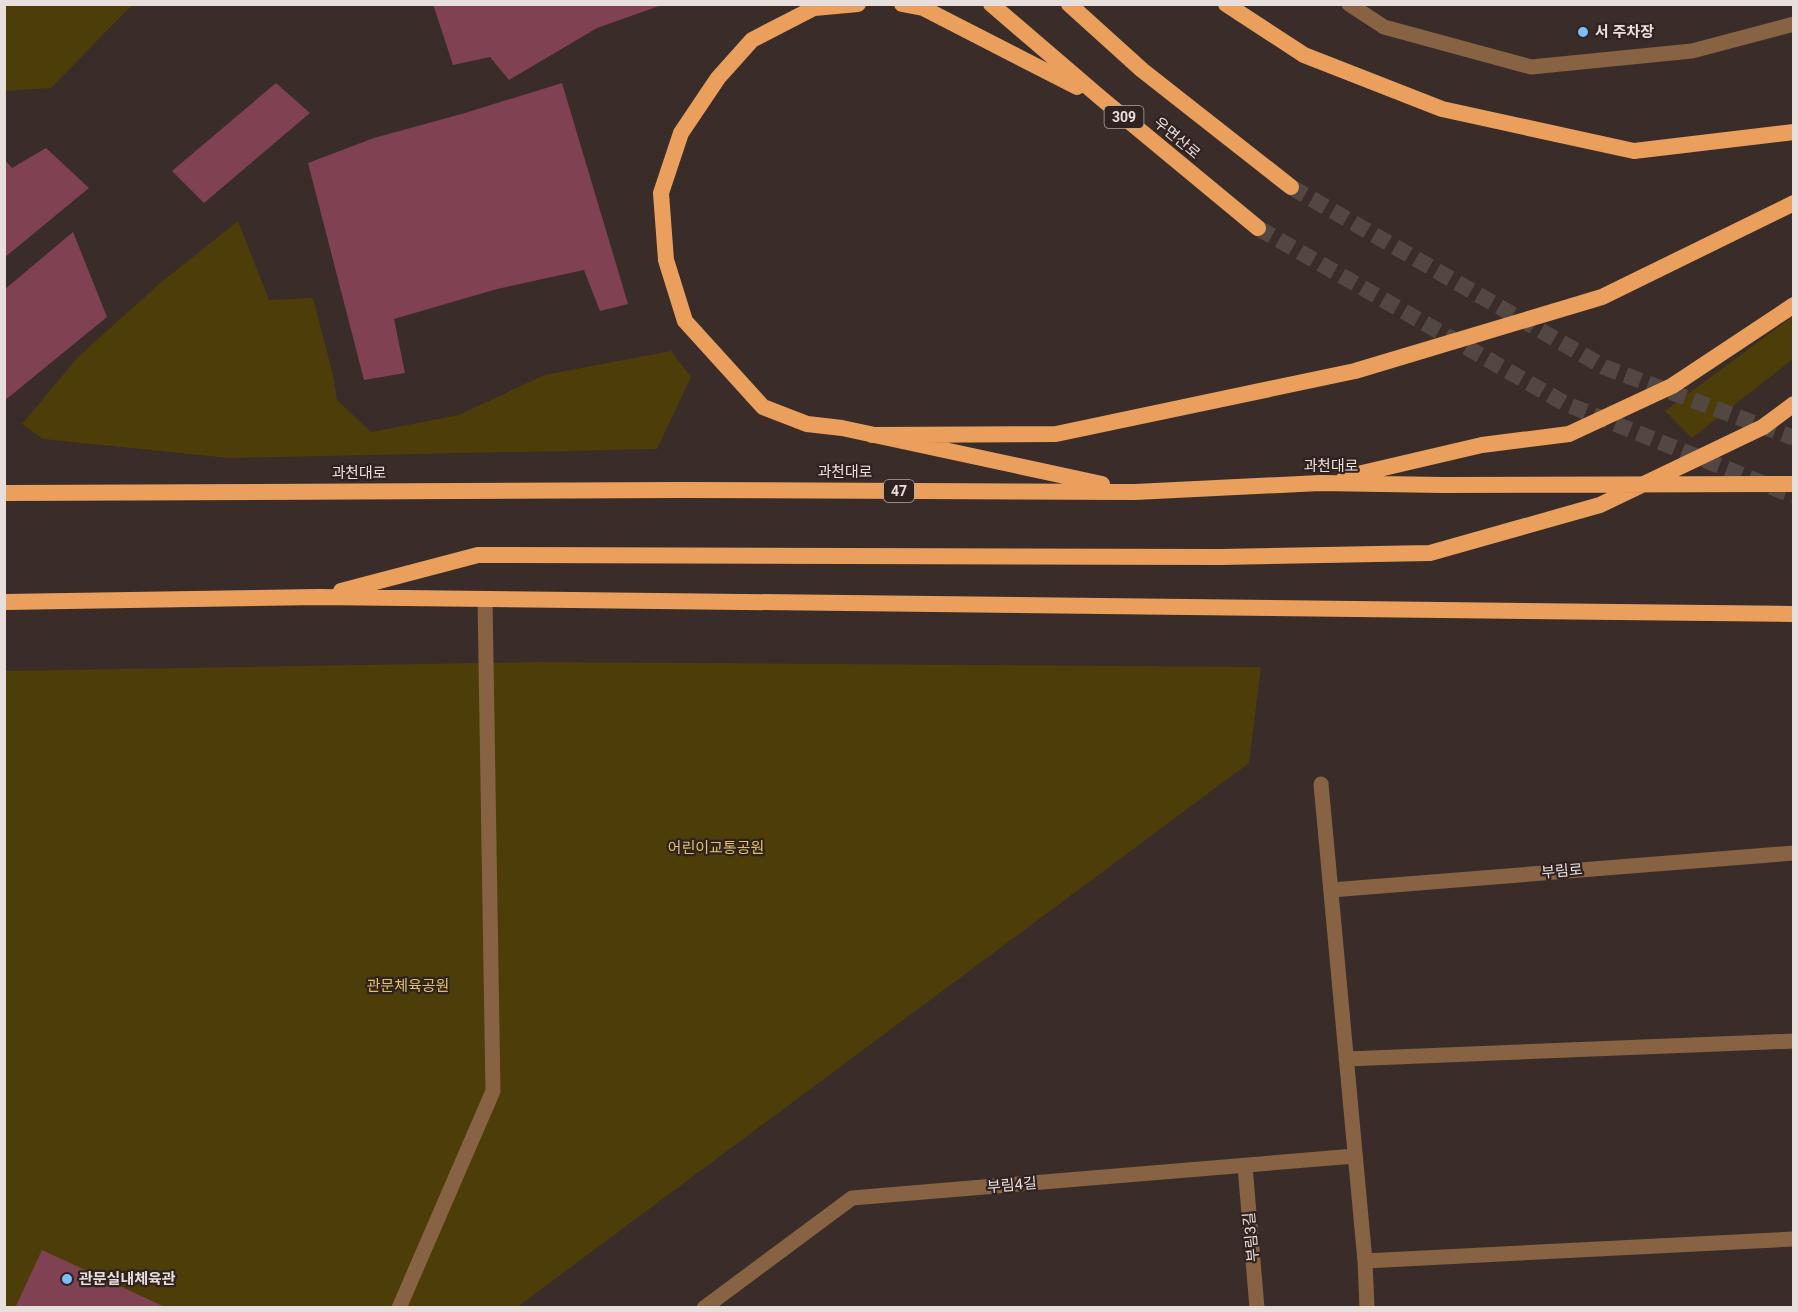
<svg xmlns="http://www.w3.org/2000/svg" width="1798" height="1312" font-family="Roboto,'Noto Sans KR',sans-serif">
<rect width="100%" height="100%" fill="#392c29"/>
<path fill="#4d3d09" d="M5 4H132V5L51 88 5 91Z
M238 221 269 300 313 298 333 375 337 400 371 432 459 415 544 375 671 351 691 377 657 449 229 458 43 439 22 424 78 357 159 284Z
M1793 316V359L1692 438 1665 411Z
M538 662 1261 667 1249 763 516 1308 5 1307 4 671Z"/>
<path fill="#804253" d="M433 4H662V5L597 28 509 80 490 57 453 65Z
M276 83 310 113 204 203 172 171Z
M562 83 628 304 600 311 584 270 497 289 394 319 405 373 364 380 308 163 374 138 465 113Z
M46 148 89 188 4 258V159L12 168Z
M73 232 107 317 4 401V290Z
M42 1250 167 1308H15Z"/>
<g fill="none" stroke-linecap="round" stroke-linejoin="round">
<path stroke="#534744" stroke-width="16" stroke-dasharray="16 8" stroke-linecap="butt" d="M1291 187 1604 367 1794 438
M1258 228 1564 403 1794 496"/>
<path stroke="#886343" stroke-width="15" d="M1349 4 1384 27 1531 67 1692 51 1794 24"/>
<path stroke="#886343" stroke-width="15" d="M1321 784 1365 1261 1367 1308
M1331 890 1794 853
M1346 1059 1794 1041
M1245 1166 1257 1308
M1365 1261 1794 1239
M399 1308 493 1091 485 599
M704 1308 852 1198 1355 1156"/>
<path stroke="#eaa05c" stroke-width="16" d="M858 4 814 8 752 40 718 78 681 133 661 193 666 260 685 321 763 407 807 424 842 428 1102 484
M902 4 923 8 1077 87
M991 4 1102 99 1258 228
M1069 4 1142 70 1291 187
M1226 4 1304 55 1442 109 1634 151 1794 132
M872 435 1056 434 1355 371 1602 297 1794 203
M1345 477 1482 445 1569 434 1672 386 1794 305
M4 493 681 490 1135 492 1320 483 1444 485 1794 484
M341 591 478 555 1220 557 1430 553 1600 505 1763 427 1794 404
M4 602 319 597 1794 614"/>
</g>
<g fill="#7bbef9" stroke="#2f221f" stroke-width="2">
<circle cx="1583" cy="32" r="6"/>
<circle cx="67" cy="1279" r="6"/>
</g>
<g text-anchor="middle" stroke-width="4.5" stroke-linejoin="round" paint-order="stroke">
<g fill="#2f221f" stroke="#b0a6a4" stroke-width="1.5">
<rect x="1104.5" y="106" width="39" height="22" rx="4.5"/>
<rect x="884" y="480" width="30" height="22" rx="4.5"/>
</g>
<g font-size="14" font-weight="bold" fill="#e8dfdd">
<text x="1124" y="122">309</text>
<text x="899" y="496">47</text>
</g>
<g font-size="15" font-weight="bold" fill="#e8dfdd" stroke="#2f221f" text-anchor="start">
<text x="1595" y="37">서 주차장</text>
<text x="79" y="1284">관문실내체육관</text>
</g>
<g font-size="15" fill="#e8dfdd" stroke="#2f221f">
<text transform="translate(1177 138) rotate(40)" y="5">우면산로</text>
<text x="1331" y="471">과천대로</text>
<text x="845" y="477">과천대로</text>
<text x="359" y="478">과천대로</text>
<text transform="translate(1562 871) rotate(-5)" y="5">부림로</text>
<text transform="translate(1012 1185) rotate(-5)" y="5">부림4길</text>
<text transform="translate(1251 1237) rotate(-95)" y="5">부림3길</text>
</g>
<g font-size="15" fill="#e1c266" stroke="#2f221f">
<text x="716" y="853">어린이교통공원</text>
<text x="408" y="991">관문체육공원</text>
</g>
</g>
<rect width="1798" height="1312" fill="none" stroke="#e8dfdd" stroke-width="12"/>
</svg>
